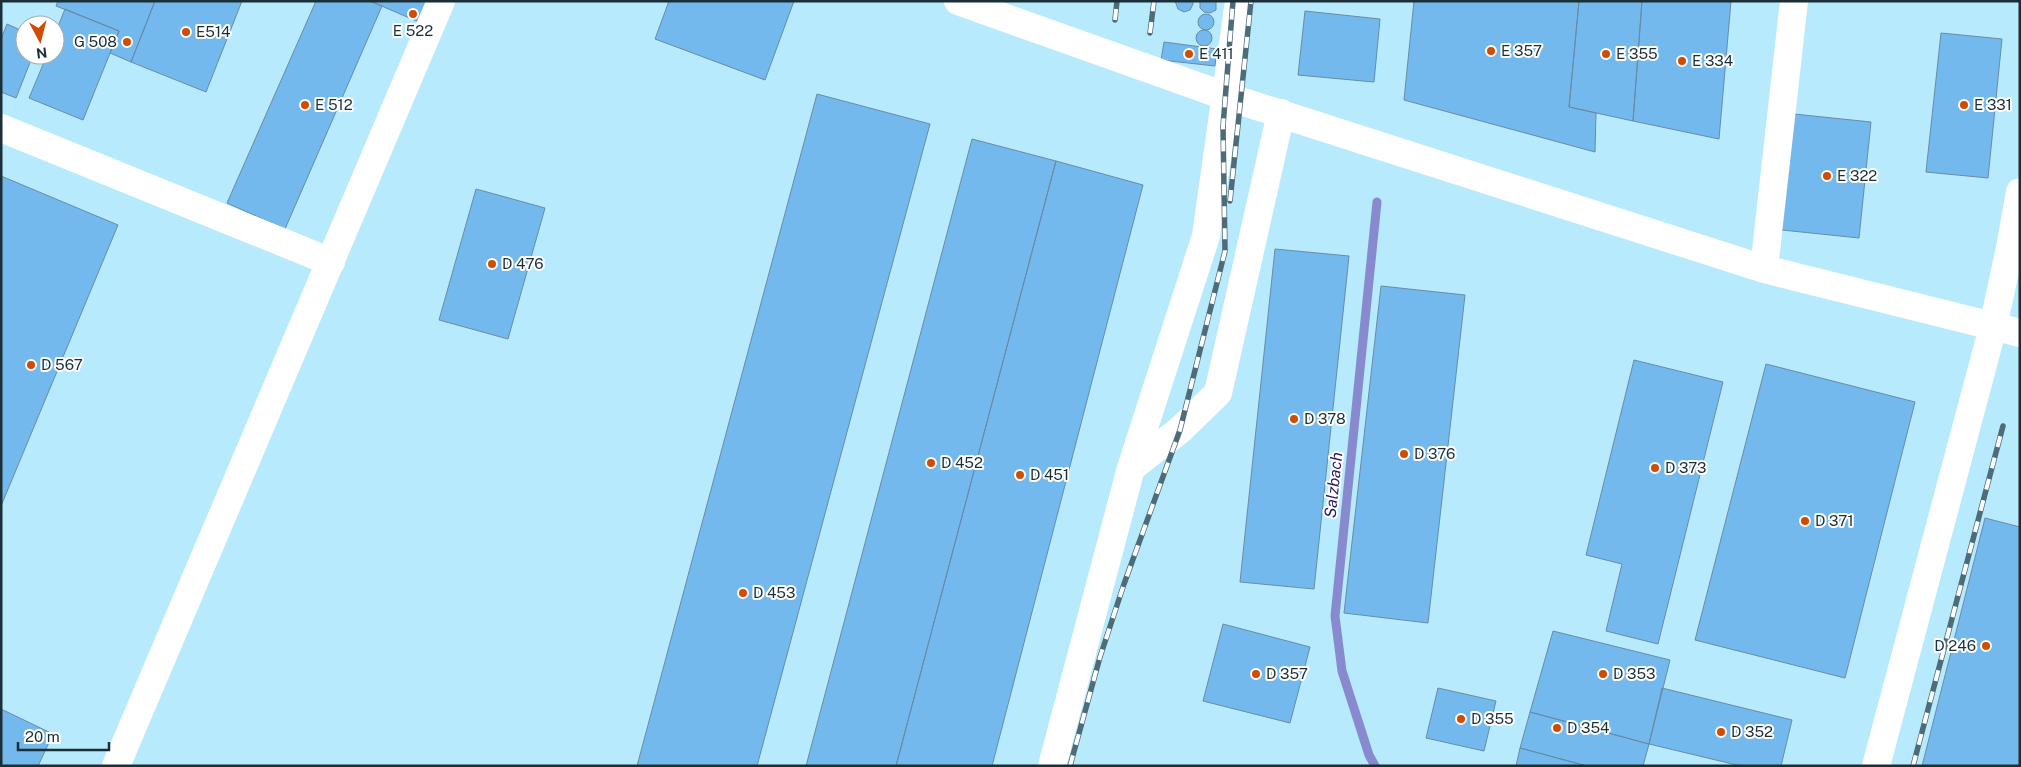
<svg xmlns="http://www.w3.org/2000/svg" width="2021" height="767" font-family="'Public Sans',sans-serif">
<rect width="100%" height="100%" fill="#b6eafc"/>
<g fill="none" stroke-linecap="round" stroke-linejoin="round">
<path stroke="#888acf" stroke-width="9" d="M1375 766 1369 755 1342 671 1335 616 1377 202"/>
</g>
<path fill="#74b9ed" stroke="#678ca8" d="M58 1H155L131 62 110 53 119 31 56 6Z
M155 1H242L206 92 131 62Z
M316 1H370L382 6 285 229 227 203Z
M370 1H430L421 23Z
M669 1H794L765 80 655 39Z
M1175 1H1193V4L1190 10 1184 12 1178 9Z
M1200 1H1216V10L1210 13 1204 12 1200 8Z
M1414 1H1579L1569 107 1596 113 1595 152 1404 100Z
M1579 1H1642L1633 121 1569 107Z
M1642 1H1731L1719 139 1633 121Z
M65 9 119 31 83 120 29 98 47 55H55V34Z
M1305 11 1380 19 1374 82 1298 75Z
M1198 22a8 8 0 1 1 16 0a8 8 0 1 1-16 0Z
M7 24 25 32V55H33L16 98 1 92V39Z
M1196 38a8 8 0 1 1 16 0a8 8 0 1 1-16 0Z
M1941 33 2002 39 1988 178 1926 172Z
M1164 42 1217 49 1215 66 1161 60Z
M817 94 930 124 757 766H637Z
M1794 114 1871 122 1859 238 1782 230Z
M972 139 1056 161 896 766H806Z
M1056 161 1143 185 992 766H896Z
M1 176 118 225 1 506Z
M476 189 545 208 508 339 439 320Z
M1275 249 1349 256 1314 589 1240 582Z
M1381 286 1465 295 1428 623 1344 613Z
M1634 360 1723 382 1658 644 1606 631 1622 564 1586 555Z
M1766 364 1915 402 1845 678 1695 640Z
M1985 518 2020 527V766H1922Z
M1223 624 1310 647 1290 723 1203 701Z
M1553 631 1670 660 1649 744 1530 712Z
M1438 688 1496 701 1484 751 1426 738Z
M1662 688 1792 720 1781 766H1741L1649 744Z
M1 709 53 734 38 766H1Z
M1530 712 1649 744 1643 766H1587L1520 748Z
M1520 748 1587 766H1516Z"/>
<g fill="none" stroke-linecap="round" stroke-linejoin="round">
<path stroke="#fff" stroke-width="28" d="M958 1 1225 96 1764 269 2020 333
M1 128 331 262
M1764 269 1794 1
M1131 468 1180 430 1218 393 1281 113
M116 766 441 1
M1052 766 1131 468 1206 236 1239 1
M1876 766 1993 327 2010 248 2020 192"/>
<defs>
<path id="rail" d="M1115 20 1117 1
M1150 33 1154 1
M1230 201 1251 1
M1070 766 1100 657 1124 584 1180 430 1225 251 1223 126 1233 1
M1913 766 2003 426"/>
</defs>
<use href="#rail" stroke="#4d6c77" stroke-width="5.5"/>
<use href="#rail" stroke="#fff" stroke-width="4" stroke-dasharray="11" stroke-linecap="butt"/>
</g>
<g fill="#d04d00" stroke="#fff" stroke-width="2">
<circle cx="413" cy="14" r="5"/>
<circle cx="186" cy="32" r="5"/>
<circle cx="127" cy="42" r="5"/>
<circle cx="1491" cy="51" r="5"/>
<circle cx="1189" cy="54" r="5"/>
<circle cx="1606" cy="54" r="5"/>
<circle cx="1682" cy="61" r="5"/>
<circle cx="305" cy="105" r="5"/>
<circle cx="1964" cy="105" r="5"/>
<circle cx="1827" cy="176" r="5"/>
<circle cx="492" cy="264" r="5"/>
<circle cx="31" cy="365" r="5"/>
<circle cx="1294" cy="419" r="5"/>
<circle cx="1404" cy="454" r="5"/>
<circle cx="931" cy="463" r="5"/>
<circle cx="1655" cy="468" r="5"/>
<circle cx="1020" cy="475" r="5"/>
<circle cx="1805" cy="521" r="5"/>
<circle cx="743" cy="593" r="5"/>
<circle cx="1986" cy="646" r="5"/>
<circle cx="1256" cy="674" r="5"/>
<circle cx="1603" cy="674" r="5"/>
<circle cx="1461" cy="719" r="5"/>
<circle cx="1557" cy="728" r="5"/>
<circle cx="1721" cy="732" r="5"/>
</g>
<g text-anchor="middle" stroke-width="4" stroke-linejoin="round" paint-order="stroke">
<g font-size="15" fill="#1a2f36" stroke="#fff" text-anchor="start">
<text x="413" y="36" text-anchor="middle">E 522</text>
<text x="196" y="37">E514</text>
<text x="117" y="47" text-anchor="end">G 508</text>
<text x="1501" y="56">E 357</text>
<text x="1199" y="59">E 411</text>
<text x="1616" y="59">E 355</text>
<text x="1692" y="66">E 334</text>
<text x="315" y="110">E 512</text>
<text x="1974" y="110">E 331</text>
<text x="1837" y="181">E 322</text>
<text x="502" y="269">D 476</text>
<text x="41" y="370">D 567</text>
<text x="1304" y="424">D 378</text>
<text x="1414" y="459">D 376</text>
<text x="941" y="468">D 452</text>
<text x="1665" y="473">D 373</text>
<text x="1030" y="480">D 451</text>
<text x="1815" y="526">D 371</text>
<text x="753" y="598">D 453</text>
<text x="1976" y="651" text-anchor="end">D 246</text>
<text x="1266" y="679">D 357</text>
<text x="1613" y="679">D 353</text>
<text x="1471" y="724">D 355</text>
<text x="1567" y="733">D 354</text>
<text x="1731" y="737">D 352</text>
</g>
<g font-size="16" font-style="italic" fill="#241667" stroke="#fff">
<text transform="translate(1333 485) rotate(-84)" y="6">Salzbach</text>
</g>
</g>
<rect width="2021" height="767" fill="none" stroke="#1a2f36" stroke-width="5"/>
<g transform="translate(40 40) rotate(173)"><circle r="24" fill="#ffffff" stroke="#a3acaf"/>
<path d="M0-4L9 19L0 12L-9 19Z" fill="#d04d00"/>
<text y="-8" font-size="14" font-weight="bold" text-anchor="middle" fill="#1a2f36">N</text>
</g>
<path d="M18 742v8h91v-8" fill="none" stroke="#1a2f36" stroke-width="2.5"/>
<text x="25" y="742" font-size="15" fill="#1a2f36" stroke="#ffffff" stroke-width="4" paint-order="stroke">20 m</text>
</svg>
